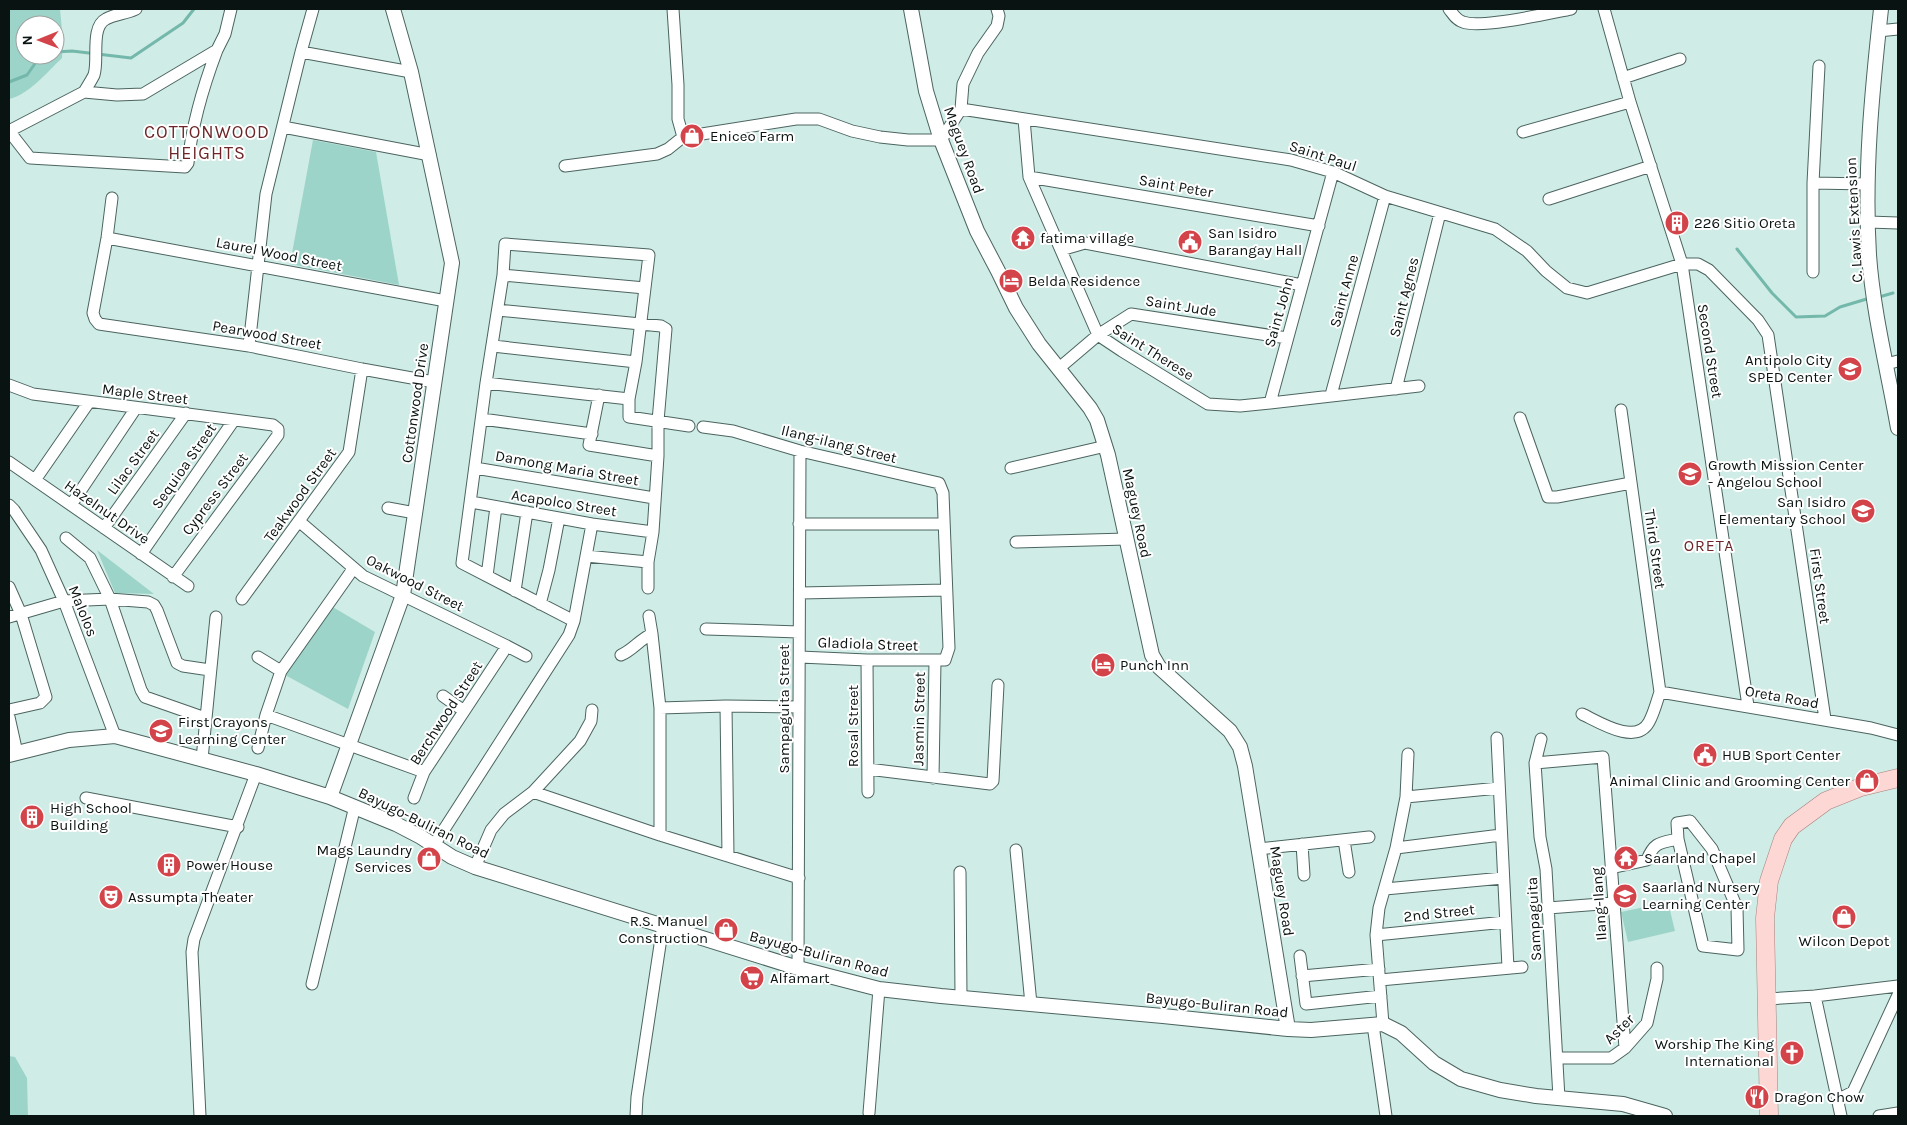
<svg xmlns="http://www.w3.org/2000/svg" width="1907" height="1125" font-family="Karla,sans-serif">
<rect width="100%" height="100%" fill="#d0ece6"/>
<path fill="#9dd4c9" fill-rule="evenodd" d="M9 9H60L63 41 62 58C46 73 30 94 9 99ZM25 25H55V55H25Z
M313 140 376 152 399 285 290 264Z
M97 550 154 594 115 593Z
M331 606 375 632 348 709 285 675Z
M1668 902 1675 931 1628 942 1621 912Z
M9 1056 15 1057 27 1078 28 1116H9Z"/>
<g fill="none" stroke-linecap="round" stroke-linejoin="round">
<path stroke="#74b8ac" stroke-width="3" d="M55 52 72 51 131 58 183 23 194 9
M9 82 27 75 41 55
M1737 249 1772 293 1796 317 1825 316 1840 307 1870 298
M1879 297 1893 293"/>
<defs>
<path id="minor" d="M673 9 678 85V119L683 137 796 119H819L852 131 880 137 908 140H941L961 109 1291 160 1333 172 1385 196 1495 229 1527 251 1546 271 1567 288 1587 293 1682 264H1698L1709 270 1758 320 1768 335 1825 719
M1449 9C1453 14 1456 20 1463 22 1481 29 1550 13 1571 9
M1604 9 1630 102 1682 264 1748 706
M1878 31 1898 29
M301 52 411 72
M1623 78 1680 59
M84 92C87 87 91 81 94 75 99 60 90 27 106 19 115 14 126 14 136 9
M961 109 963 84 978 53 997 26 999 16 997 9
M1024 119 1029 177 1098 335 1122 351 1208 404 1240 406 1270 403 1419 386
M283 127 430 155
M9 131 30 158 185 167 188 163C192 124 203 87 217 50
M9 131 84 92 117 95 143 94 217 50 225 34 231 9
M1523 132 1630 102
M565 166 657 154 668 149 683 137
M1029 177 1319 226
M1813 183 1868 184
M112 198 107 238 93 313 95 319 99 324 249 346 362 369 434 382
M1549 199 1651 166
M1868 222 1898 223
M107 238 446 301
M1061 250 1085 243 1302 285
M1813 272V183L1819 66
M503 275 645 288
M498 310 661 326 666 329 658 421V456L653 532 648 562V588
M249 346 266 194 301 52 313 9
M493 346 636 362
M1886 364 1898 361
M1058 369 1098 335 1131 314 1287 338
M486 383 629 399
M9 385 33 394 273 425 278 429V435L173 577
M1396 389 1440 213
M599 395 589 445 658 456
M1331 395 1385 196
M1270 403 1333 172
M1520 418 1548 497H1557L1631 483
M482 419 592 434
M703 427 733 431 800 451 939 483 943 493 949 648 945 660H867L800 657
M9 462 188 586
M475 468 654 498
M1011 468 1106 446
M35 480 89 402
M471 502 592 524 653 532
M9 505 14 510 41 550 64 601 115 736
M71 505 136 408
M388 508 415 513
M300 522 363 576 507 646 526 656
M799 524H944
M104 528 186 413
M66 538 90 558 110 599 141 690 145 697 205 718
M1016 542 1126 539
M141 554 234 420
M586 556 648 562
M487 576 496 507
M9 587 21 614 46 697 40 703 9 710
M515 591 527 512
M800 593 946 590
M242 599 349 452 362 369
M540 604 549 570 559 518
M649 616 652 634
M9 617 64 601 110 599 148 602 154 605 157 610 177 663 183 666 210 670
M574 621 462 563 486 383 503 275 505 244 649 255 636 362 629 399V417L689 426
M706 629 799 632
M621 655C633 650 640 639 652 634L660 708V835
M258 657 281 671
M867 660 868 792
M1660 692 1871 728 1898 735
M443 696 464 711
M726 706 728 856
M660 708 726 706 799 707
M1582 714C1599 722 1636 746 1649 722 1654 713 1657 701 1660 692L1621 410
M266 715 424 772
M9 717 17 753
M1497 738 1508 968
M1541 739 1535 763 1540 837 1546 869 1559 1098
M258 748 266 715 281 671 353 569
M202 759 216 617
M1535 763 1603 757 1625 1048
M868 769 990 784 993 781 998 685
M933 778 935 661
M533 792 660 835 799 878
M1406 797 1499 788
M86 798 238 827
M414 798 424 772 507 646
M1690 821 1712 849 1737 908 1738 950 1703 946 1678 839 1677 823Z
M1344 840 1349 872
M1302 844 1304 875
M434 845 569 635 574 621 592 524
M1396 848 1501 835
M1259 849 1369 837
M1016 850 1031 1004
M475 867 491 830 504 814 533 792 580 741 591 721 592 710
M1611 868 1647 860C1654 842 1660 843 1678 839
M960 872 961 998
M1385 889 1503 878
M1548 908 1614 903
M1376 935 1505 922
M1300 956 1306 1004 1381 996
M798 968 800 451
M1302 976 1379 969
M1380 980 1522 967
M312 984 355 806
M1815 996 1841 1116
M1767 999 1815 996 1898 986
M1383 1024 1376 935 1379 908 1396 848 1406 797 1408 754
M1373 1025 1386 1116
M1557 1058H1611L1625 1048 1647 1023 1657 979V968
M1837 1100 1853 1092 1898 995
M869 1113 879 989
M200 1116 192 952 194 939 256 774
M636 1116 637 1097 663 925
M1879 1116 1898 1113"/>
<path id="tertiary" d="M911 9 926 91 941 140 977 231 998 271 1016 308 1039 344 1090 408 1097 420 1108 455 1152 655 1159 667 1230 731 1240 747 1245 766 1288 1029
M1881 9C1872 91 1864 172 1869 255 1873 312 1888 371 1898 428
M9 755 69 740 115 736 256 774 330 797 396 824 421 837 452 857 475 867 798 968 879 989 941 996 1163 1016 1288 1029 1311 1030 1383 1024 1401 1033 1434 1063 1461 1079 1500 1090 1536 1096 1623 1104 1665 1116
M330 797 403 595 452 263 411 72 393 9"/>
<path id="primary" d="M1769 1116 1765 918 1769 881 1783 839 1792 826 1826 801 1861 787 1898 778"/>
</defs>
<use href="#minor" stroke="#4b645f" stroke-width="13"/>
<use href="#tertiary" stroke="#4b645f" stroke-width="16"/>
<use href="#primary" stroke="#a7817e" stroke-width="19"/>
<use href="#minor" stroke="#fff" stroke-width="11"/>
<use href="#tertiary" stroke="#fff" stroke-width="14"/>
<use href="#primary" stroke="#fdd7d4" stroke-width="18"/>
</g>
<defs>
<symbol id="shop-disc" viewBox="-11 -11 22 22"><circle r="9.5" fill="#d3434a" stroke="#fff"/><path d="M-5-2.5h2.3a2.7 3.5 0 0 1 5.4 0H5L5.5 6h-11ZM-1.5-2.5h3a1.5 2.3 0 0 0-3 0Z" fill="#fff"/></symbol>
<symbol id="building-disc" viewBox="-11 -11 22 22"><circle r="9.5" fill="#d3434a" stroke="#fff"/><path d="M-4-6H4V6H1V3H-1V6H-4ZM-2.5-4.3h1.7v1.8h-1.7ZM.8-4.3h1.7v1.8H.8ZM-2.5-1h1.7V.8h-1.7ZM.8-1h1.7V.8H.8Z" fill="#fff"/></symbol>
<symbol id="temple-disc" viewBox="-11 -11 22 22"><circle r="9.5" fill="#d3434a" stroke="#fff"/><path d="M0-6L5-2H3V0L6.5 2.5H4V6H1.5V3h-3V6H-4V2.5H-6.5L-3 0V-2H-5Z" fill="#fff"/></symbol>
<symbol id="civic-disc" viewBox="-11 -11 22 22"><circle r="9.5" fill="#d3434a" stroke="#fff"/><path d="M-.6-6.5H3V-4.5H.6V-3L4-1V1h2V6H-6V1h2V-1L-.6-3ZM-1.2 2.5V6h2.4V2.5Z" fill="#fff"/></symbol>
<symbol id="hotel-disc" viewBox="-11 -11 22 22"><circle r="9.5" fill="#d3434a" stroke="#fff"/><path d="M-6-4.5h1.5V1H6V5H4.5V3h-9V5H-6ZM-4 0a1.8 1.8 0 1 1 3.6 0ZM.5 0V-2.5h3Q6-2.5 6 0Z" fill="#fff"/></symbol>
<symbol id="school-disc" viewBox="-11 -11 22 22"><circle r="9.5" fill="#d3434a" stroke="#fff"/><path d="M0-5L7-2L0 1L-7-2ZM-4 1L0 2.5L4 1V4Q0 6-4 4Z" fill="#fff"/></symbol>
<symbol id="theatre-disc" viewBox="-11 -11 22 22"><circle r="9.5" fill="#d3434a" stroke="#fff"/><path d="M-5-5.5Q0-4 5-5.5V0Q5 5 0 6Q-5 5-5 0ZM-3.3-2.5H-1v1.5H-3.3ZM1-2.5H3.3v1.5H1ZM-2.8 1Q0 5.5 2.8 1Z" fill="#fff"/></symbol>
<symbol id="supermarket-disc" viewBox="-11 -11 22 22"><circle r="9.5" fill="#d3434a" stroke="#fff"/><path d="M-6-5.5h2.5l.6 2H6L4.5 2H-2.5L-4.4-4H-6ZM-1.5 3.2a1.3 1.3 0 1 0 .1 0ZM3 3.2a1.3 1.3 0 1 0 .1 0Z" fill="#fff"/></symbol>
<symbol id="church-disc" viewBox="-11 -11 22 22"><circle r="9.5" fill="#d3434a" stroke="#fff"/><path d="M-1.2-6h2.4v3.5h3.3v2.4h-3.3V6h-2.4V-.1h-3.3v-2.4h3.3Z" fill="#fff"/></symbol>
<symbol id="restaurant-disc" viewBox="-11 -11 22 22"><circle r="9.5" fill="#d3434a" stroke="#fff"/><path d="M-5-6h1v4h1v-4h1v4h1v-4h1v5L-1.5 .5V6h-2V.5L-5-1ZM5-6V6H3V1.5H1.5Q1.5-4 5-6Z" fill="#fff"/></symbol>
</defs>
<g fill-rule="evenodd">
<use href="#shop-disc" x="678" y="122" width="28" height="28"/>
<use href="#building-disc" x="1663" y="209" width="28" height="28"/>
<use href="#temple-disc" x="1009" y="224" width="28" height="28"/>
<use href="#civic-disc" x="1176" y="228" width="28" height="28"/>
<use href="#hotel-disc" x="997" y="267" width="28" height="28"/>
<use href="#school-disc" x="1836" y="355" width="28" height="28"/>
<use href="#school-disc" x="1676" y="460" width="28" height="28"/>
<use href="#school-disc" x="1849" y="497" width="28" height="28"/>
<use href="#hotel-disc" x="1089" y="651" width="28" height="28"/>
<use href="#school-disc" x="147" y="717" width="28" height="28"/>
<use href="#civic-disc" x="1691" y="741" width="28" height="28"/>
<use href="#shop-disc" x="1853" y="767" width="28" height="28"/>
<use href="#building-disc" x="18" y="803" width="28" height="28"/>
<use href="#temple-disc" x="1612" y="844" width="28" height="28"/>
<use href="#shop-disc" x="415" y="845" width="28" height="28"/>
<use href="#building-disc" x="155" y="851" width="28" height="28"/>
<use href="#school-disc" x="1611" y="882" width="28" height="28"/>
<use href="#theatre-disc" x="97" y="883" width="28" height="28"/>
<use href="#shop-disc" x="1830" y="903" width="28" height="28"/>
<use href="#shop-disc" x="712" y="916" width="28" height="28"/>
<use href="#supermarket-disc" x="738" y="964" width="28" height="28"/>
<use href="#church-disc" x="1778" y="1039" width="28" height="28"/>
<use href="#restaurant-disc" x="1743" y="1083" width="28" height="28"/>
</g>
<g text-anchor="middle" stroke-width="4" stroke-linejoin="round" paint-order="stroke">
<g font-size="15" fill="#091311" stroke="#fff" text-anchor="start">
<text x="710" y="141">Eniceo Farm</text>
<text x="1694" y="228">226 Sitio Oreta</text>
<text x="1208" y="238">San Isidro<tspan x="1208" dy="17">Barangay Hall</tspan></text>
<text x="1040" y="243">fatima village</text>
<text x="1028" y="286">Belda Residence</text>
<text x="1832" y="365" text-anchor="end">Antipolo City<tspan x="1832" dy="17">SPED Center</tspan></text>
<text x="1708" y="470">Growth Mission Center<tspan x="1708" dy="17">- Angelou School</tspan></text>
<text x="1846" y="507" text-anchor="end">San Isidro<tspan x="1846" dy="17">Elementary School</tspan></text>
<text x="1120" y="670">Punch Inn</text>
<text x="178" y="727">First Crayons<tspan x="178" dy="17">Learning Center</tspan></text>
<text x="1722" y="760">HUB Sport Center</text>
<text x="1850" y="786" text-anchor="end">Animal Clinic and Grooming Center</text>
<text x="50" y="813">High School<tspan x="50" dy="17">Building</tspan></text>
<text x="412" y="855" text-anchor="end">Mags Laundry<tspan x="412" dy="17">Services</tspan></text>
<text x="1644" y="863">Saarland Chapel</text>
<text x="186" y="870">Power House</text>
<text x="1642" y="892">Saarland Nursery<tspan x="1642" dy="17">Learning Center</tspan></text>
<text x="128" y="902">Assumpta Theater</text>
<text x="708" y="926" text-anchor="end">R.S. Manuel<tspan x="708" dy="17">Construction</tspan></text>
<text x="1844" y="946" text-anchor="middle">Wilcon Depot</text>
<text x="770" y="983">Alfamart</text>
<text x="1774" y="1049" text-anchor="end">Worship The King<tspan x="1774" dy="17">International</tspan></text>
<text x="1774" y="1102">Dragon Chow</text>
</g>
<g font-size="15" fill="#091311" stroke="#fff">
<text transform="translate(964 150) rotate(70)" y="5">Maguey Road</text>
<text transform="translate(1323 156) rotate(18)" y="5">Saint Paul</text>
<text transform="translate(1176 186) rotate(10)" y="5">Saint Peter</text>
<text transform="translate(1854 220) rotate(-93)" y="5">C. Lawis Extension</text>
<text transform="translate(279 254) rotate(11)" y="5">Laurel Wood Street</text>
<text transform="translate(1344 291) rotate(-75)" y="5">Saint Anne</text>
<text transform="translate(1404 297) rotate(-76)" y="5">Saint Agnes</text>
<text transform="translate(1181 306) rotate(9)" y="5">Saint Jude</text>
<text transform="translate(1279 312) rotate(-74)" y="5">Saint John</text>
<text transform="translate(267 335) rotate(10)" y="5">Pearwood Street</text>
<text transform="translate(1710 351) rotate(81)" y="5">Second Street</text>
<text transform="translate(1153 352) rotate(32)" y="5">Saint Therese</text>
<text transform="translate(145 394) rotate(7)" y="5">Maple Street</text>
<text transform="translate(415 403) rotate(-82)" y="5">Cottonwood Drive</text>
<text transform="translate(839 444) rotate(14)" y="5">Ilang-ilang Street</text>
<text transform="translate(133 462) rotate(-54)" y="5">Lilac Street</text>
<text transform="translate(184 466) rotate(-55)" y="5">Sequioa Street</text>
<text transform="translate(567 468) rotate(10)" y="5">Damong Maria Street</text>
<text transform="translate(215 494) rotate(-53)" y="5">Cypress Street</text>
<text transform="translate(300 495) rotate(-54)" y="5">Teakwood Street</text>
<text transform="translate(564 503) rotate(9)" y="5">Acapolco Street</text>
<text transform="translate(107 512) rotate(35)" y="5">Hazelnut Drive</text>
<text transform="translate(1137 513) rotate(78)" y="5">Maguey Road</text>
<text transform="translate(1655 549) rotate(82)" y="5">Third Street</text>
<text transform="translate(415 583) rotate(27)" y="5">Oakwood Street</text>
<text transform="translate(1820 586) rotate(82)" y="5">First Street</text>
<text transform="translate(83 611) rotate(68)" y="5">Malolos</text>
<text transform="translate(868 644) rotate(2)" y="5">Gladiola Street</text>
<text transform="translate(1782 697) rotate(10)" y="5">Oreta Road</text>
<text transform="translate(784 709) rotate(-90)" y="5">Sampaguita Street</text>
<text transform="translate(446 713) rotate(-57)" y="5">Berchwood Street</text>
<text transform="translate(919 719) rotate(-89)" y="5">Jasmin Street</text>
<text transform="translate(853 726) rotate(-90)" y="5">Rosal Street</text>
<text transform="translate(424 823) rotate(26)" y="5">Bayugo-Buliran Road</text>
<text transform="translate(1282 891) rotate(81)" y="5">Maguey Road</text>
<text transform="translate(1599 904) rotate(-94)" y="5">Ilang-Ilang</text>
<text transform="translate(1439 913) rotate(-6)" y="5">2nd Street</text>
<text transform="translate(1534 919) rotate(-93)" y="5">Sampaguita</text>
<text transform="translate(819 954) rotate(15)" y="5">Bayugo-Buliran Road</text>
<text transform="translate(1217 1005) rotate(6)" y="5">Bayugo-Buliran Road</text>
<text transform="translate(1619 1029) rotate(-45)" y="5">Aster</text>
</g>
<g font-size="16" letter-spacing="1" fill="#6c2628" stroke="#fff">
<text x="1709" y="551">ORETA</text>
</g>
<g font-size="18" letter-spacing="1" fill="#6c2628" stroke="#fff">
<text x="207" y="138">COTTONWOOD<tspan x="207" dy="21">HEIGHTS</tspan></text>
</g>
</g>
<rect width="1907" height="1125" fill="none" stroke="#091311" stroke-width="20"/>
<g transform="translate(40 40) rotate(269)"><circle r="24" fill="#ffffff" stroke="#9da1a0"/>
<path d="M0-4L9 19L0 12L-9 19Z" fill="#d3434a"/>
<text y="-8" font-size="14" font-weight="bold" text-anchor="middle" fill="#091311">N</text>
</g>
</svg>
